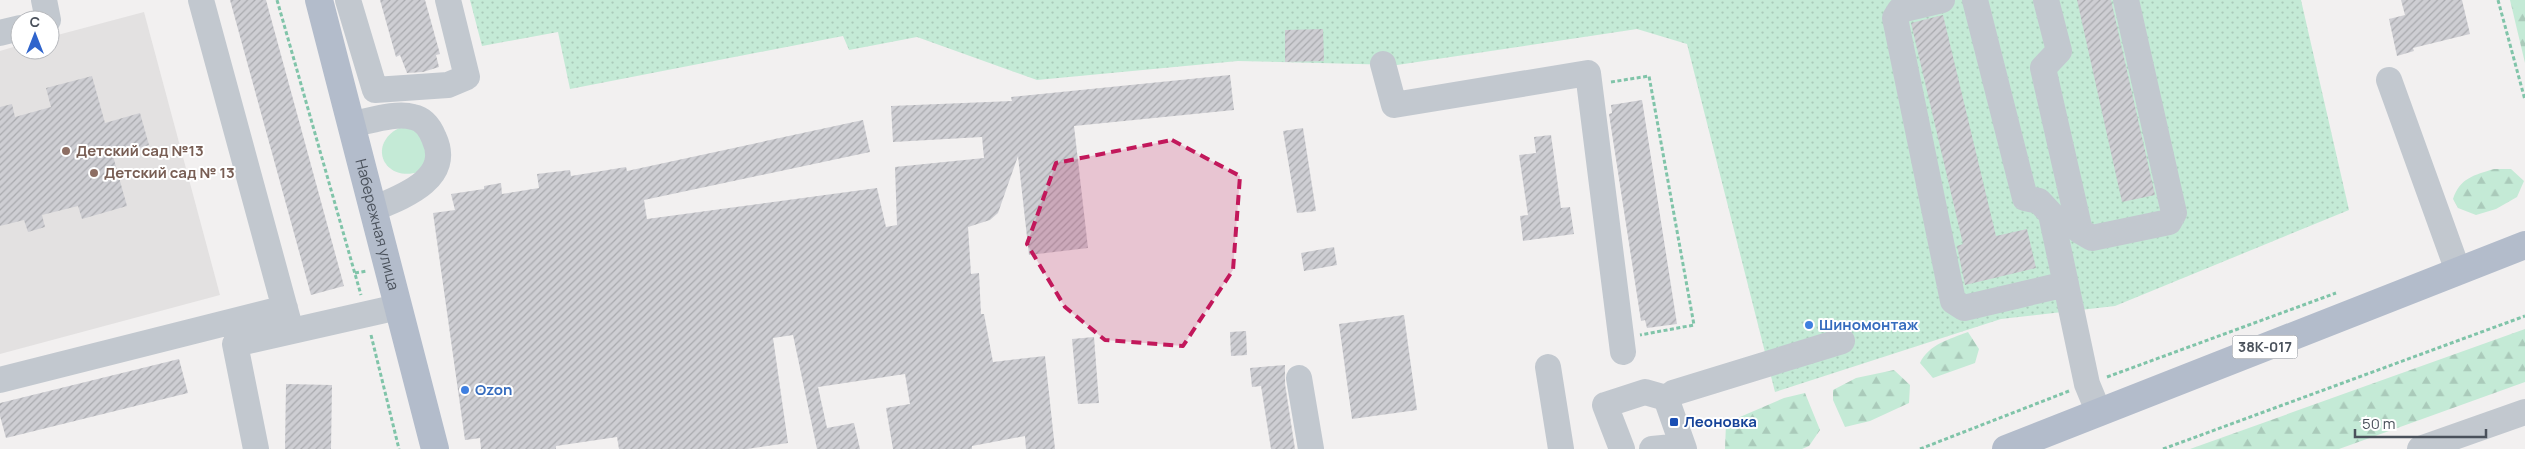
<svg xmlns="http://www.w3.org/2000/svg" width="2525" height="449" font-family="Manrope,sans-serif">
<defs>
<pattern id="forest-firs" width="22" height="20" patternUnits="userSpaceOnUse" patternTransform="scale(1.25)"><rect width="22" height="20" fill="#c4ead6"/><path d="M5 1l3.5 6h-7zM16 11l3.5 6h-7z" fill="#aacaba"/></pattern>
<pattern id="park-dots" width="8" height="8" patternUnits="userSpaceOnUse" patternTransform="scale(1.25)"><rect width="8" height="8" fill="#c4ead6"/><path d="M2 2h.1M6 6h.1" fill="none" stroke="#aacaba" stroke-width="1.8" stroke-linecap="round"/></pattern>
<pattern id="building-hatch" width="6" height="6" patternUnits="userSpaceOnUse" patternTransform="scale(1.25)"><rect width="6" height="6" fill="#ceced3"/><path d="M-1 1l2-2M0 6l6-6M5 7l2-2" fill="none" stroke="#a9aaae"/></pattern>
</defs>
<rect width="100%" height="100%" fill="#f2f0f0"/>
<path fill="#e3e1e1" d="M144 12 220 295 0 354V51L20 45V50H50V37Z"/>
<path fill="#c4ead6" d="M404 126 417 128 431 153 419 172C381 183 366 140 404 126Z"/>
<path fill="url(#forest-firs)" d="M2510 0H2525V63Z
M2494 169H2511L2524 181 2517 197 2496 209 2476 215 2458 208 2453 199C2460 178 2474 175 2494 169Z
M2525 329V382L2339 449H2190Z
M1968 332 1979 349 1975 363 1933 378 1920 363C1929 344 1950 339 1968 332Z
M1894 370 1910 385 1909 403 1870 421 1845 427 1833 400V390L1856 378Z
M1805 393 1820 430 1809 446 1802 449H1725L1726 423 1784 398Z"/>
<path fill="url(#park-dots)" d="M470 0H2301L2349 210 2115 306 2001 319 1775 392 1687 44 1637 29 1397 65 1238 61 1037 80 917 37 849 50 843 36 570 89 558 32 482 46Z"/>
<path fill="url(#building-hatch)" d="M230 0H266L344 286 311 295Z
M380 0H425L440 54 436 55 439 67 423 72 407 73 400 55 396 57Z
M2077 0H2111L2155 195 2122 202Z
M2401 0H2462L2470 34 2413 48 2414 51 2397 56 2389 19 2405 15Z
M1943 15 1996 236 2027 229 2036 268 1965 285 1957 246 1963 244 1911 23Z
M1323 29 1324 61 1285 62V30Z
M1230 75 1234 110 1074 126 1088 248 1029 255 1018 156 998 213 990 220 968 227 971 274 979 273 981 314H984L993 362 1045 356 1055 449H1026L1025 436 972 446V449H893L886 408 910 404 905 374 818 387 827 428 854 423 860 449H817L793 335 773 338 788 443 747 449H619L617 437 556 446V449H481L480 438 465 440 433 213 455 210 451 194 484 189V186L501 183 502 194 539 188 537 174 570 170 571 176 626 167 627 171 863 120 870 152 644 200 647 219 877 188 886 227 897 225 895 167 984 158 982 137 893 142 891 106 1012 101 1011 97Z
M92 76 105 123 140 113 149 145 113 156 127 206 82 219 78 206 42 215 45 227 28 232 24 220 0 226V107L12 104 15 117 51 107 46 88Z
M1642 100 1677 324 1647 328 1645 320 1641 321 1609 114 1612 113 1611 105Z
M1303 128 1316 211 1297 213 1283 131Z
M1551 135 1561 208 1570 207 1574 234 1523 241 1520 216 1528 215 1519 155 1536 153 1534 137Z
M1334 247 1337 265 1304 271 1301 253Z
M1404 315 1417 410 1352 419 1339 324Z
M1246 331 1247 355 1231 356 1230 332Z
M1094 337 1099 403 1078 404 1072 339Z
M179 359 188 393 6 438 0 416V403Z
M1285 365V384L1295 449H1271L1261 386 1252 387 1250 368Z
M286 384 332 385 331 449H285Z"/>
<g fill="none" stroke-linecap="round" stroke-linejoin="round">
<path stroke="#80c4a9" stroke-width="3" stroke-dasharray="4 2.5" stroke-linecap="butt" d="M277 0 361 295
M2498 0 2525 100
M1611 82 1649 76 1694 325 1640 335
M355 273 367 271
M371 335 399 449
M2107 377 2336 293
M1920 449 2069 391
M2163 449 2525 316"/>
<path stroke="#c2c8cf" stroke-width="26" d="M44 0 48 20
M201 0 291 331
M348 0 375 90 448 85 467 77 448 0
M1942 0 1900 10 1895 18 1953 301 1964 308 2066 284
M1975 0 2025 198 2039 201 2051 214 2087 384 2099 413
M2046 0 2059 51 2043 68 2080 231 2092 238 2169 222 2174 213 2126 0
M0 33 20 28
M1383 64 1394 105 1588 73 1623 352
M2389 80 2458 271
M353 124C370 121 396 112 413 117 424 119 430 128 434 138 453 179 402 197 373 209
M1548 367 1561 449
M1299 378 1311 449
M0 380 285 308
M1666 398 1673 393 1842 341
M256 449 235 344 398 307
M1622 449 1605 405 1645 392 1666 398 1684 449
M1652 449 1683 446
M2420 449 2525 412"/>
<g stroke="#b3bccb" stroke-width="28">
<path id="s1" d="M319 0 435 449"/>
<path d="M2006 449 2525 245"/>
</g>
</g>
<path fill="#c2185b" fill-opacity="0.2" stroke="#c2185b" stroke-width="4" stroke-dasharray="10 6" stroke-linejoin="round" d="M1172 140 1240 176 1233 270 1183 346 1105 340 1065 307 1027 244 1056 163Z"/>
<g fill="#8d6e63" stroke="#fff" stroke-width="2">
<circle cx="66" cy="151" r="5"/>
<circle cx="94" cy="173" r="5"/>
</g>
<g fill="#3f7fe0" stroke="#fff" stroke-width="2">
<circle cx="1809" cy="325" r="5"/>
<circle cx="465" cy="390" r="5"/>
</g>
<rect fill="#1a4fb4" stroke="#fff" stroke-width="2" x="1669" y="417" width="10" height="10" rx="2.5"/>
<g text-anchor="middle" stroke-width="4" stroke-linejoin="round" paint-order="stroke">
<rect fill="#fff" stroke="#80858c" stroke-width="1" x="2232.5" y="335.5" width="65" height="23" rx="4"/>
<g font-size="14" font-weight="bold" fill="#4a515b">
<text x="2265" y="352">38К-017</text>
</g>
<g font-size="15" font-weight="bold" fill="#785e54" stroke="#fff" text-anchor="start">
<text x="76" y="156">Детский сад №13</text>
<text x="104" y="178">Детский сад № 13</text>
</g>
<g font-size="15" fill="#4a515b" stroke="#fff">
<text dy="5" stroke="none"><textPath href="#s1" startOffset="232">Набережная улица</textPath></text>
</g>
<g font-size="15" font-weight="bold" fill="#366cbe" stroke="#fff" text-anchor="start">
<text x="1819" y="330">Шиномонтаж</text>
<text x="475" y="395">Ozon</text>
</g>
<g font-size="15" font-weight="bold" fill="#164399" stroke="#fff" text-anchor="start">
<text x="1684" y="427">Леоновка</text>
</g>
</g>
<g transform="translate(35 35)"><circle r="24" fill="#ffffff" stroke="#b7b9bd"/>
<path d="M0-4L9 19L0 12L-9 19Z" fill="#2f64cc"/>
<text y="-8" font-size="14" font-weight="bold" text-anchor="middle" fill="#4a515b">С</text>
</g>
<path d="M2355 429v8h131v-8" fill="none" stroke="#4a515b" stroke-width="2.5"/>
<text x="2362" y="429" font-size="15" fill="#4a515b" stroke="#ffffff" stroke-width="4" paint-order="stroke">50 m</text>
</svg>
